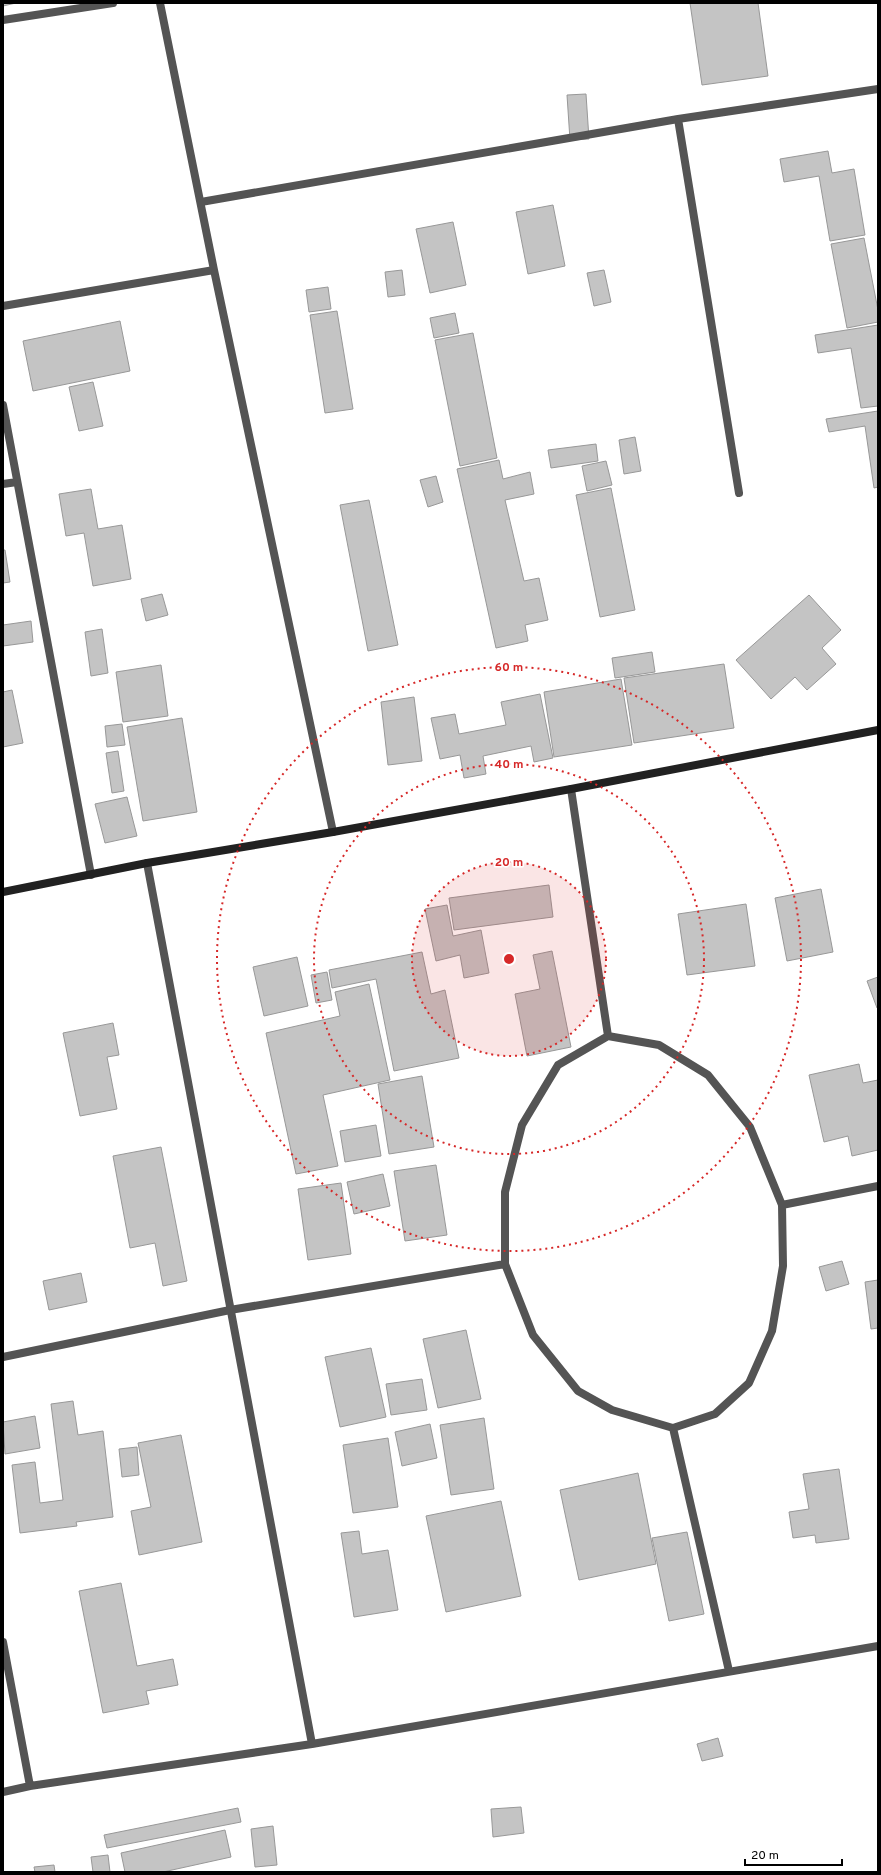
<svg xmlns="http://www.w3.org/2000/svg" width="881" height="1875" font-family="Overpass,sans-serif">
<rect width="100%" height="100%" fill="#fff"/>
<path fill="#c4c4c4" stroke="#989898" d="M3 3H16L3 6Z
M690 3H758L768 76 702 85Z
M586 94 589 139 570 140 567 95Z
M828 151 832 173 854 169 865 235 830 241 819 176 784 182 780 159Z
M553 205 565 266 528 274 516 212Z
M453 222 466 285 430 293 416 229Z
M864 238 878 310V322L847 328 831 244Z
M402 270 405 295 388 297 385 272Z
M604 270 611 302 594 306 587 273Z
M328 287 331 309 309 312 306 290Z
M337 311 353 409 325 413 310 315Z
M455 313 459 333 434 338 430 318Z
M120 321 130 371 33 391 23 341Z
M878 325V406L861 408 851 348 818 353 815 335Z
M473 333 497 458 460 466 435 340Z
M93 382 103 426 79 431 69 387Z
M878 411V487L874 488 865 426 829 432 826 419Z
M635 437 641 471 624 474 619 440Z
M596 444 598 461 551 468 548 450Z
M499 460 503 479 530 472 534 494 505 500 524 581 539 578 548 620 525 625 528 641 496 648 457 469Z
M606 461 612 485 587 491 582 466Z
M436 476 443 502 428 507 420 480Z
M611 488 635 610 600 617 576 495Z
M91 489 98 529 122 525 131 579 93 586 84 533 66 536 59 494Z
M369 500 398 645 368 651 340 505Z
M3 550H5L10 582 3 583Z
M162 594 168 615 146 621 141 599Z
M809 595 841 630 822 648 836 664 807 690 795 677 771 699 736 660Z
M31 621 33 642 3 646V625Z
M102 629 108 673 91 676 85 632Z
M652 652 655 672 615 678 612 658Z
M724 664 734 728 634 743 624 678Z
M161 665 168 716 123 722 116 672Z
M621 679 632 745 554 757 544 692Z
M12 690 23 743 3 747V692Z
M540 694 553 758 534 762 531 746 483 756 486 774 464 778 460 755 440 759 431 718 455 714 459 734 506 725 501 702Z
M414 697 422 761 388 765 381 702Z
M182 718 197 812 143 821 127 727Z
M122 724 125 745 107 747 105 726Z
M118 751 124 791 112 793 106 753Z
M127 797 137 836 105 843 95 804Z
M549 885 553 917 454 930 449 898Z
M821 889 833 952 787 961 775 898Z
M746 904 755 966 687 975 678 914Z
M447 905 453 936 481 930 489 973 464 978 460 955 436 961 425 909Z
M552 951 571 1047 527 1056 515 994 540 989 533 955Z
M422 952 431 994 445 990 459 1058 394 1071 376 979 332 988 329 970Z
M297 957 308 1006 264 1016 253 967Z
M327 972 332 1000 316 1003 311 975Z
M878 977V1007L877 1008 867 981Z
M369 984 390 1080 323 1095 338 1166 296 1174 266 1033 340 1016 335 992Z
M113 1023 119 1055 107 1057 117 1109 80 1116 63 1033Z
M859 1064 863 1083 878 1080V1150L852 1156 848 1136 824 1142 809 1075Z
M422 1076 434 1147 389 1154 378 1084Z
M376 1125 381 1156 345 1162 340 1131Z
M161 1147 187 1281 163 1286 155 1243 130 1248 113 1156Z
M436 1165 447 1235 405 1241 394 1171Z
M383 1174 390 1206 354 1214 347 1182Z
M341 1183 351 1254 308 1260 298 1189Z
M842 1261 849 1284 826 1291 819 1267Z
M81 1273 87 1302 49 1310 43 1281Z
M878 1280V1328L871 1329 865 1282Z
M466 1330 481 1399 438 1408 423 1339Z
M371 1348 386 1417 340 1427 325 1357Z
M422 1379 427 1410 391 1415 386 1384Z
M73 1401 78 1435 103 1431 113 1517 76 1522 77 1526 20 1533 12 1465 35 1462 40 1503 63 1500 51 1404Z
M35 1416 40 1448 5 1454 3 1422Z
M484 1418 494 1489 451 1495 440 1425Z
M430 1424 437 1458 402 1466 395 1432Z
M181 1435 202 1542 139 1555 131 1511 151 1507 138 1443Z
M388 1438 398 1507 353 1513 343 1445Z
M137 1447 139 1475 122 1477 119 1449Z
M839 1469 849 1539 816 1543 815 1535 793 1538 789 1512 809 1509 803 1474Z
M638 1473 656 1564 579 1580 560 1490Z
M501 1501 521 1596 446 1612 426 1516Z
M359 1531 362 1554 388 1550 398 1610 354 1617 341 1533Z
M687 1532 704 1614 669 1621 652 1538Z
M121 1583 137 1666 173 1659 178 1685 146 1691 149 1704 103 1713 79 1591Z
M718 1738 723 1756 702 1761 697 1744Z
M521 1807 524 1833 493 1837 491 1809Z
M238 1808 241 1822 107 1848 104 1835Z
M273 1826 277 1865 255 1867 251 1829Z
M225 1830 231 1857 163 1872H125L121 1853Z
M108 1855 110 1872H93L91 1857Z
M54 1865 55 1872H35L34 1867Z"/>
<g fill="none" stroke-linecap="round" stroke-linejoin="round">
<path stroke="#545454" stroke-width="8" d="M160 3 214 270 333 832
M3 20 113 3
M678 119 739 493
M201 202 678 119 878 89
M3 306 214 270
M3 405 91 875
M3 484 17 482
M571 789 608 1036
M147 863 312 1744
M608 1036 659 1045 708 1075 750 1127 782 1205 783 1266 772 1331 749 1383 715 1414 673 1428 612 1410 578 1391 533 1335 505 1264V1192L522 1125 558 1065Z
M782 1205 878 1186
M3 1357 230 1310 505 1264
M673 1428 729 1671
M3 1642 30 1786
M3 1792 30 1786 312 1744 878 1646"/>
<path stroke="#212121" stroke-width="8" d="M3 892 147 863 333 832 571 789 878 730"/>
</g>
<circle cx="509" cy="959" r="97" fill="#d62828" fill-opacity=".12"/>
<g fill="none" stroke="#d62828" stroke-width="2" stroke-dasharray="2 4">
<circle cx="509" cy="959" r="97"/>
<circle cx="509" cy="959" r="195"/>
<circle cx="509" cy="959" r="292"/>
</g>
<circle cx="509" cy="959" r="6" fill="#d62828" stroke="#fff" stroke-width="2"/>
<g font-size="12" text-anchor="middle" font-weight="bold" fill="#d62828" stroke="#fff" stroke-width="3" stroke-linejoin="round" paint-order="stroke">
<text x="509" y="671">60 m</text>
<text x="509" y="768">40 m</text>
<text x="509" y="866">20 m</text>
</g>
<rect width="881" height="1875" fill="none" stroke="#000000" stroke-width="8"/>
<path d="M745 1859v6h97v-6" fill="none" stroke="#000000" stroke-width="2"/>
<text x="751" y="1859" font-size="12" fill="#000000" stroke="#ffffff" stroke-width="3" paint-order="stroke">20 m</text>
</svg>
